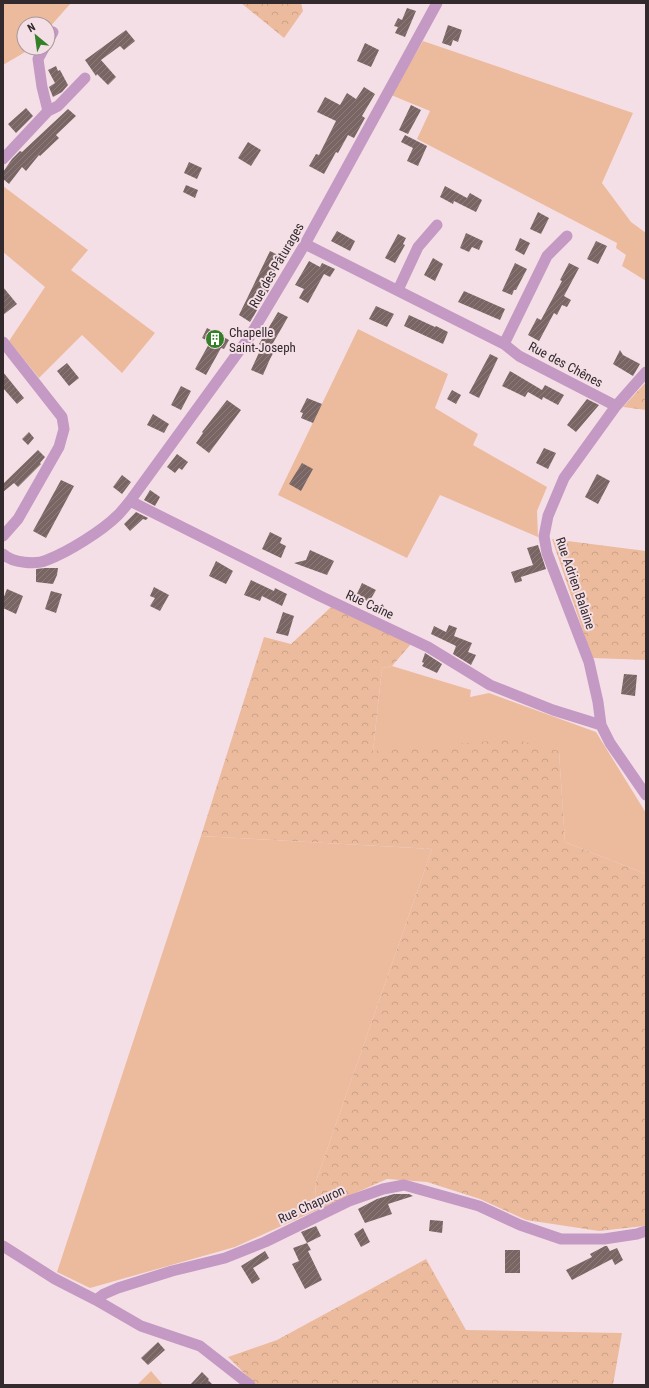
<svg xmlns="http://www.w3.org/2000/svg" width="649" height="1388" font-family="'Roboto Condensed',sans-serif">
<defs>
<pattern id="forest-crowns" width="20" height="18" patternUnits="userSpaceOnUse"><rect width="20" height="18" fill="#ecbb9d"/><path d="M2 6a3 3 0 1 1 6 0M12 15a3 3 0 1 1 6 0" fill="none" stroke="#cba188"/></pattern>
<pattern id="building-hatch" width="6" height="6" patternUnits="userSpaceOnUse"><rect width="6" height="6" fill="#796563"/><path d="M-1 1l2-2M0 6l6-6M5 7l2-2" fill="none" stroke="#8b7c7a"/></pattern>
</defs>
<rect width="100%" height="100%" fill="#f5dfe6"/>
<path fill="#ecbb9d" d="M3 3H71L48 29V24H24V48H32L3 65Z
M423 41 633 113 602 183 631 222 646 233V281L622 266 626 255 616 248 617 243 417 139 430 111 391 95Z
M3 186 88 250 71 270 155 333 122 373 82 335 39 378 9 341 45 287 3 252Z
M358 329 448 374 435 408 478 434 473 445 547 487 537 511 538 537 440 495 407 558 278 495Z
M392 666 471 690 470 697 489 693 596 732 646 813V874L565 842 559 751H373L382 668Z
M201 836 432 849 315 1184 317 1210 235 1247 90 1288 57 1272Z
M151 1371 163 1385H137Z"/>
<path fill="url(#forest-crowns)" d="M241 3H301L303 11 284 38Z
M646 382V410L623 407Z
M552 539 646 551V660L592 658Z
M331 607 411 644 392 666 382 668 373 751 514 739 559 751 565 842 646 874V1224L644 1226 599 1231 526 1220 480 1199 427 1182 387 1179 317 1210 315 1184 432 849 201 836 264 637 291 644Z
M426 1259 466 1330 622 1333 613 1385H256L228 1357 277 1340Z"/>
<path fill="url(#building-hatch)" d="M407 8 416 11 405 37 395 33 398 27 394 26 398 18 402 20Z
M448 25 462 30 458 42 453 40 451 46 442 43Z
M126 30 135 41 124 50 120 46 101 60 116 77 108 85 97 74 96 76 85 60Z
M365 43 379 50 371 67 357 61Z
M56 66 58 71 60 70 68 85 62 92 53 97 49 87 55 83 48 70Z
M364 87 375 94 362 116 365 118 354 138 348 135 338 153 336 152 324 174 309 166 316 154 319 155 336 121 317 112 325 97 340 105 347 93 356 99Z
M411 105 421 110 408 134 399 130Z
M26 108 33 116 16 133 8 124Z
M68 109 76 116 56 135 59 138 40 156 39 155 26 171 22 167 9 184 3 179V172L12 159 20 151 22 152Z
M405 135 427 146 418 166 407 161 413 148 401 142Z
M248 142 261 150 251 166 238 158Z
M189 162 202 168 197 179 184 173Z
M186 185 198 190 195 198 183 192Z
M445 186 467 198 470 193 482 200 476 212 454 201 453 204 440 197Z
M538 212 549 218 541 234 530 229Z
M337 231 355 241 350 251 331 241Z
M466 233 483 241 479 250 472 247 469 252 460 248Z
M398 234 406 238 403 244 405 245 395 263 385 258Z
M520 238 530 243 524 255 515 250Z
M596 241 607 246 598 264 587 259Z
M270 251 282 257 268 283 272 285 250 322 239 315Z
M433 258 443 264 435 281 424 275Z
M309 261 320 267 322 263 335 269 330 277 324 274 308 303 299 298 304 289 295 285Z
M515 263 527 269 516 290H514L512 295 502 291Z
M569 263 579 268 564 296 571 300 567 307 562 305 557 315 554 313 539 341 528 335 537 318 541 320 562 281 560 280Z
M3 287 17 304 3 315Z
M464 291 505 309 500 320 458 302Z
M376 306 394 314 387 327 369 319Z
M278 312 288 317 273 343 277 346 270 359 263 375 251 370 262 346 259 344Z
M409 315 435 327 436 326 448 332 443 344 404 326Z
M207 328 229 340 224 349 221 348 206 375 195 369 210 342 202 338Z
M620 350 623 355 640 364 633 376 613 364Z
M490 354 498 358 479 398 469 393Z
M67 363 79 378 69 386 57 371Z
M510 371 542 390 545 385 564 395 558 405 543 397 542 400 528 392 525 397 502 386Z
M3 372 24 398 17 404 3 388Z
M181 386 191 391 181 410 171 405Z
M452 390 461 395 456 404 447 399Z
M307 398 322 404 313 423 301 418 303 413 300 412Z
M587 399 599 405 576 432 567 425Z
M227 400 241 410 209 453 196 443 203 433 202 432Z
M153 414 169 424 164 433 147 425Z
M29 432 34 438 28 445 22 439Z
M544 448 556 453 548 469 536 463Z
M38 450 45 457 40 463 41 464 18 487 14 483 3 492V484Z
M177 454 188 462 182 470 179 468 175 473 167 467Z
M302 463 313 469 301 491 289 484Z
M597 474 610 481 598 504 585 497Z
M122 475 131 482 122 494 113 487Z
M61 480 74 486 46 538 33 531Z
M150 490 160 497 155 506 144 500Z
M136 512 148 518 146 520 143 519 130 531 124 524Z
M270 532 282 538 280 543 286 546 281 558 262 549Z
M538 545 546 569 521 577 522 581 515 583 511 572 533 565 527 548Z
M310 550 334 561 327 575 294 563 306 560Z
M216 561 233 571 226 584 209 576Z
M45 568H58L57 575 53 584 36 582V569Z
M251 580 274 591 275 588 287 594 282 606 262 596 260 601 244 595Z
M362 583 376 590 369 602 356 596Z
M154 587 169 595 160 611 150 606 155 598 150 596Z
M7 589 23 596 16 614 3 608V599Z
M51 591 62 594 56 613 45 609Z
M283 612 294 616 288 636 276 633Z
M449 625 457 628 454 636 472 643 468 652 476 655 471 665 453 654 456 646 431 634 434 626 446 632Z
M425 653 442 664 437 673 422 666 424 663 422 662Z
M624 674 637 675 635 696 621 694Z
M394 1194H409L413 1196 388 1204 392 1214 365 1223 358 1209 377 1199Z
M430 1220 443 1221 442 1233 429 1231Z
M316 1226 321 1236 307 1243 301 1232Z
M363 1228 370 1242 361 1247 354 1234Z
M307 1243 311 1250 308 1251 322 1280 305 1289 292 1264 299 1261 293 1248Z
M605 1246H607L610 1251 617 1248 623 1260 615 1265 612 1259 572 1280 566 1270 592 1257 590 1254Z
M505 1250H520V1273H505Z
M265 1251 269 1258 253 1268 260 1279 252 1284 241 1266Z
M158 1342 165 1350 148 1365 141 1358Z
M202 1372 209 1379 208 1380 213 1385H190Z"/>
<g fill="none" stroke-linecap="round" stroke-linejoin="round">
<path stroke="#c499c4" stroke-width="11" d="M48 41 53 32
M48 111 58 106 85 78
M3 159 48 111 42 87 38 59 44 48
M305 244 504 344 519 356 616 406
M398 290 418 247 437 225
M3 342 62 417 64 429 59 447 18 519 3 536
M504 344 547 256 567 236
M646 372 616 406 564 478 548 516 544 536 547 553 589 662 598 702 601 725 610 743 646 795
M130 501 320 596 428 647 490 685 553 710 601 725
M3 554C12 563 36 565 47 560 68 552 102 531 118 515 122 511 126 506 130 501L250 336 305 244 437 3
M3 1246 55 1279 96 1300 141 1326 200 1346 250 1385
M96 1300 104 1294 118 1288 172 1271 225 1258 265 1242 349 1201 383 1189 404 1185 479 1206 520 1225 561 1239H604L637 1234 646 1231"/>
</g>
<defs>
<symbol id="building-disc" viewBox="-11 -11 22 22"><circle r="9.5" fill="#348028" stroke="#f5dfe6"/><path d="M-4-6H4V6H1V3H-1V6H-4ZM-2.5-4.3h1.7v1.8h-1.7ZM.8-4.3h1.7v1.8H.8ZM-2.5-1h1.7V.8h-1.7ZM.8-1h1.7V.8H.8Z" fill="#fff"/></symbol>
</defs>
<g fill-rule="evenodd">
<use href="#building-disc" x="204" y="328" width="22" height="22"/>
</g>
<g text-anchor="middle" stroke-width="4" stroke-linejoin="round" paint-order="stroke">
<g font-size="13" fill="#322a2d" stroke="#f5dfe6">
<text transform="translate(276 265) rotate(-60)" y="5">Rue des Pâturages</text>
<text transform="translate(566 364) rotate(28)" y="5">Rue des Chênes</text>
<text transform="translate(576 583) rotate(71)" y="5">Rue Adrien Balaine</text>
<text transform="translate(370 604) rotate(25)" y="5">Rue Caîne</text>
<text transform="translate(311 1204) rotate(-25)" y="5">Rue Chapuron</text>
</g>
<g font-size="13" fill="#322a2d" stroke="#f5dfe6" text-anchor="start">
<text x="229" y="337">Chapelle<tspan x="229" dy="15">Saint-Joseph</tspan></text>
</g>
</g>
<rect width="649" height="1388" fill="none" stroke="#322a2d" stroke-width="8"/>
<g transform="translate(36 36) rotate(331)"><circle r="19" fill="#f5dfe6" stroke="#a7979c"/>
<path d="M0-3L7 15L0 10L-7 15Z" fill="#348028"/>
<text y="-6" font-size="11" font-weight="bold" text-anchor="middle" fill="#322a2d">N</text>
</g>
</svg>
